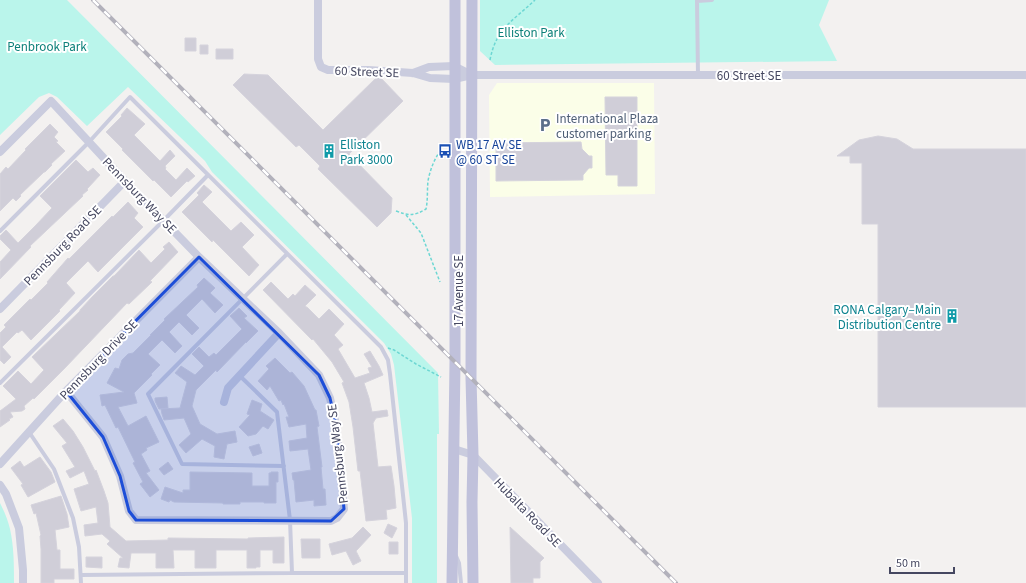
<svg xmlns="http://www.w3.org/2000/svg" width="1026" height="583" font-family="'Source Sans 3',sans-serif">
<rect width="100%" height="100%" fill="#f3f1f0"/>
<path fill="#fbfee8" d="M497 83H654L655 194 490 197 489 95Z"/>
<path fill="#baf5eb" d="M0 0H67L438 373 439 434H437V583H412V518L394 365 391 354 384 343 212 172 205 161 128 87 87 126 57 97 49 93 39 97 0 135Z
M480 0H829L819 25 837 61 495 65 480 51Z
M0 503C4 511 8 520 10 529 14 547 14 565 14 583H0Z"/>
<path fill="#d0ced8" stroke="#d5d3dc" d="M185 38H196V51H185Z
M200 45H208V54H200Z
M216 49H233V59H216Z
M244 74 268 75 323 130 378 76H379L403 101 349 154 392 198 391 213 377 227 318 169 320 166 299 145 296 147 233 85Z
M605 97H637V186H618V175H606Z
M127 108 145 124 134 135 160 161 170 150 175 156 165 166 166 168 165 169 176 180 187 168 195 176 188 182 187 181 171 197 154 180 153 181 122 150 123 149 106 132 122 116 121 115Z
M50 124 58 132 54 137 58 141 56 142 65 151 51 164 52 165 45 172H44L20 195 21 196 16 201 13 198 0 211V174L6 167 8 169 26 150 25 149Z
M878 136 897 139 913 149H1026V407H878V224H862V163H850V156H837L859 140Z
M581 142 582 149 589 156H592V168H589L583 175V180L496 181V143Z
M76 160 88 172 93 168 100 175 87 189 88 190 82 195 83 196 30 246 31 247 0 279V262L11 250 0 239V236L6 230 18 243 36 225 52 208 40 196Z
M204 185 212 192 202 202 231 231 241 222 254 235 242 247 259 265 249 276 213 240 212 242 182 212 199 195 197 193Z
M128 202 138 213 134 218 143 227 98 272 88 261 66 283 75 293 59 310 60 311 31 340 22 330 18 333 17 332 2 347 11 357 4 364 0 360V333L6 327 4 325 30 299 31 300 48 283 47 282 68 258 69 259 112 216 113 217Z
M169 242 178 252 150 281 152 282 129 304 127 303 63 370 34 399 33 398 24 406 25 409 22 411 10 412 13 417 9 419 10 420 0 427V411L16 399 3 386 18 371 31 384 44 370 32 357 80 311V310L93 296 113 276H114L139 250 151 263 165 249 163 247Z
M204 278 215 288 210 293 223 305 215 313 202 299 186 315 199 328 192 335 179 322 169 332 182 346 175 353 162 340 148 354 160 365 151 374 152 375 134 393 137 403 118 407 128 426 146 416 159 442 146 448 147 450 141 454 150 471 146 473 159 490 150 497 140 484 143 482 133 463 135 462 118 427 116 428 105 405 102 406 100 395 124 392 107 383 115 368 119 369 122 360 128 354 133 353 151 335H150L165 320 164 319 198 287 197 285Z
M271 282 288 299 293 294 295 296 305 285 316 295 305 306 308 308 319 319 329 309 344 324 334 335 343 345 338 349 355 378 370 373 368 368 372 367 364 354 370 351 379 366 383 375 364 383 369 398 372 412 387 410 388 416 376 418 373 423 378 467 391 466 394 486 396 508 386 510 387 519 366 521 360 471H358L353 427 349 402 342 383 344 382 332 362 313 339 312 340 263 290Z
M239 308 247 316 244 318 258 331 246 343V342L217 372 216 370 196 390 192 406 200 424 217 434 235 431 237 442 227 444 224 459 214 457 215 446 202 439 186 453 179 445 191 434 184 418 164 420 162 414 161 409 180 408 187 382 175 373 181 366 195 375 204 366 192 354 199 347 209 357 214 353 216 355 242 329 230 316Z
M275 358 290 373 292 372 304 386 315 410H316L319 426 317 427 322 467H321L323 489H325L326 505 314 506V500L296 502 294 480H293L292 473 311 470 308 449 290 451 289 441 307 438 306 424 289 427 286 417H289L284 404 283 405 281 400 279 401 270 386 267 390 258 381 269 369 266 366Z
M167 397 168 408 159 409 155 401V398Z
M252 400 262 404 260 411 274 420 268 429 263 426 256 434 248 436 239 427 250 415 247 414Z
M63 419 73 431 83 447 95 471 96 470 104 491 108 503 110 527 126 541 168 540V538L248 539V538L284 537V563H273V550H260V567H256V568H247V550H216V568H195V550H173L174 568H156V553H131L129 568 118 567 120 558H123L107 544 110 541 102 534 85 536 84 525 98 523 96 507 81 511 74 489 89 484 84 471 70 478 66 471 75 467 62 446 67 443 53 426Z
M259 444 262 453 253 456 249 447Z
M40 457 51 472 55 482 28 497 21 485 23 484 11 468 20 461 24 467Z
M168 462 173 469 164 475 159 469Z
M190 472 252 473V486H269V473H271V472H278V482H276V503H264V502H240V504H223V503L174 502 170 500 169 502 161 499 165 487 183 493V490H190Z
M61 496 67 514 69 527 55 530 57 550H60V569H74V579H54V583H41V549L40 536 41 535 36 513 34 514 31 505Z
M388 524 397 528 392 538 384 533Z
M363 527 371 535 356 551 361 561 353 565 346 551 332 555 329 544 352 538Z
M510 527 544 558 540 562V578H533V583H511Z
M301 539H320V558H302Z
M389 542H398V554H389Z
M86 557H102V568L86 567Z"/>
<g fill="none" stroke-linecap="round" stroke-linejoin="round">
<path stroke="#6dd7d3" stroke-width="1.5" stroke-dasharray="3 2" stroke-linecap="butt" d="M490 60C496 28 513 21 535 0
M396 211C409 216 414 216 426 209 428 200 427 190 428 181 430 170 434 160 440 151
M406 215 421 233 440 282
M388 348 394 350 416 364 441 377"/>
<path stroke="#caccde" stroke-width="4" d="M697 0 698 75
M697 1 712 0
M0 231 89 142 130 97 381 347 388 360 390 374 406 523V583
M240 376 277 412 290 520 292 573
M0 383 164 220 208 175
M29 432 54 469 73 518 79 547 81 583
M284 466 182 464 148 394 287 254
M456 556 459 563 461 583
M81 575 292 573H406"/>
<path stroke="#caccde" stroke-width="8" d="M318 0V59L321 67 328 70H368L413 73 430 78 454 79 472 75H1026
M413 73 429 67 454 66 472 75
M0 152 51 101 125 181 199 257 279 333 319 375 330 398 336 425 344 509 337 518 331 521 136 520 129 511 120 476 103 437 66 391
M0 309 125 181
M224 402 228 388 279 333
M454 449 473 455 598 583
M0 464 66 391 199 257
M0 485 6 494 19 528 23 570V583"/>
<path stroke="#c0c1db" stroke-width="11" d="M472 0 471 378 473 455 472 502 473 583
M452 583 455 362V0"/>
<defs>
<path id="rail" d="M93 0 676 583"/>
</defs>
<use href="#rail" stroke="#b2b1bb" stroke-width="4"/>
<use href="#rail" stroke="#fff" stroke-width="2.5" stroke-dasharray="8" stroke-linecap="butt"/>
</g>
<path fill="#1d4ed8" fill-opacity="0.2" stroke="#1d4ed8" stroke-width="3" stroke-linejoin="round" d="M199 257 319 375 330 398 336 425 344 509 331 521 136 520 129 511 120 476 103 437 66 391Z"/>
<defs>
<symbol id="parking-bare" viewBox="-9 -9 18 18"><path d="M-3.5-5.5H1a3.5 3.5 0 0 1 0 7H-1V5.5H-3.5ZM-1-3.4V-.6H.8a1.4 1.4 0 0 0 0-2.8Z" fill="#5c6f8a" stroke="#fff" stroke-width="2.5" paint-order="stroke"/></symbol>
<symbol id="building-bare" viewBox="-9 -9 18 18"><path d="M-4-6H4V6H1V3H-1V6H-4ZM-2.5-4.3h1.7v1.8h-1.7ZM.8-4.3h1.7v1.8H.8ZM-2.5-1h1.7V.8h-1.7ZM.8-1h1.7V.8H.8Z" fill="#0f9aa8" stroke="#fff" stroke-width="2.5" paint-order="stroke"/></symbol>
<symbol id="bus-bare" viewBox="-9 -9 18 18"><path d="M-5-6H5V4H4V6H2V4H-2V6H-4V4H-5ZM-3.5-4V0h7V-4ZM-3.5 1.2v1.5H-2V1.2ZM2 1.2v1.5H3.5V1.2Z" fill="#1a4fb4" stroke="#fff" stroke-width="2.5" paint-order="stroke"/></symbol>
</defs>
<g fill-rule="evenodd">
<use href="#parking-bare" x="535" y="115" width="20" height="20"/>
<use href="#building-bare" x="319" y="141" width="20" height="20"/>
<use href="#bus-bare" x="435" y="141" width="20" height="20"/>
<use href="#building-bare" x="942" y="306" width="20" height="20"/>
</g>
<g text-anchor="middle" stroke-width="4" stroke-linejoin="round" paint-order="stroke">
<g font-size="13" fill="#0c8079" stroke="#fff">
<text x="531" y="37">Elliston Park</text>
<text x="47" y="51">Penbrook Park</text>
</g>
<g font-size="13" fill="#454760" stroke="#fff">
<text transform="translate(367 71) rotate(2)" y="5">60 Street SE</text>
<text x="749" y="80">60 Street SE</text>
<text transform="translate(140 195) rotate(46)" y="5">Pennsburg Way SE</text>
<text transform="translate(62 245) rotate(-46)" y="5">Pennsburg Road SE</text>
<text transform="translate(458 291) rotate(-90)" y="5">17 Avenue SE</text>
<text transform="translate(98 359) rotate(-46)" y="5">Pennsburg Drive SE</text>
<text transform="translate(337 454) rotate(-97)" y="5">Pennsburg Way SE</text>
<text transform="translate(528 512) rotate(46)" y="5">Hubalta Road SE</text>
</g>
<g font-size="13" fill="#4e5e75" stroke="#fff" text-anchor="start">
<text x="556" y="123">International Plaza<tspan x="556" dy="15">customer parking</tspan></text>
</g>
<g font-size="13" fill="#0d838f" stroke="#fff" text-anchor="start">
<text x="340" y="149">Elliston<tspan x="340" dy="15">Park 3000</tspan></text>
<text x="941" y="314" text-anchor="end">RONA Calgary–Main<tspan x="941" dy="15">Distribution Centre</tspan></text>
</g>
<g font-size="13" fill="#164399" stroke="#fff" text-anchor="start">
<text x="456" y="149">WB 17 AV SE<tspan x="456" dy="15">@ 60 ST SE</tspan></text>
</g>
</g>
<path d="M890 567v6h64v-6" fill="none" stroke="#454760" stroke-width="2"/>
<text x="896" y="567" font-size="12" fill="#454760" stroke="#ffffff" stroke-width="3" paint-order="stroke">50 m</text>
</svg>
